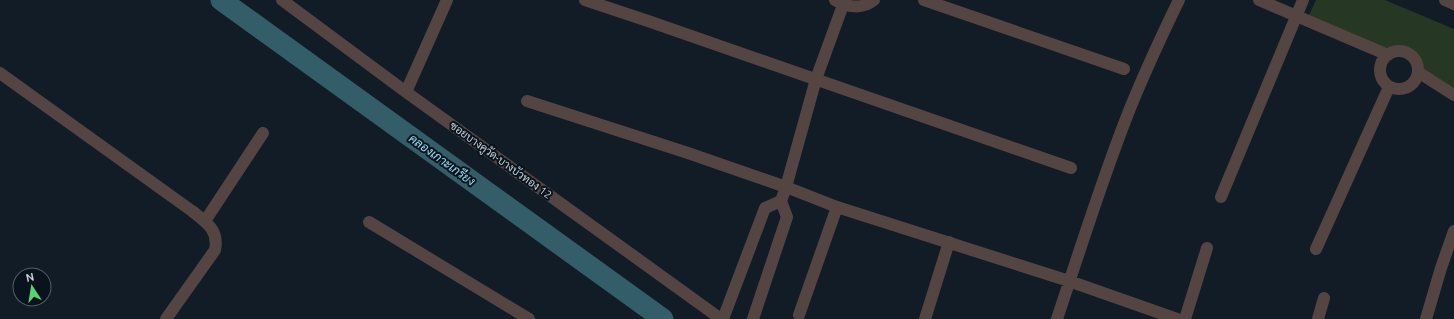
<svg xmlns="http://www.w3.org/2000/svg" width="1454" height="319" font-family="Ubuntu,Sarabun,sans-serif">
<rect width="100%" height="100%" fill="#121c27"/>
<path fill="#263723" d="M1316 0H1385L1454 29V94L1424 72 1421 64 1415 58 1400 52 1384 56 1306 22Z"/>
<g fill="none" stroke-linecap="round" stroke-linejoin="round">
<path stroke="#335d69" stroke-width="21" d="M221 0 663 319"/>
<path stroke="#554542" stroke-width="12" d="M282 0 406 92 721 319
M585 0 651 22 1071 168
M835 0C847 7 862 10 874 0
M924 0 1124 69
M1259 0 1388 55
M1445 0 1454 4
M1380 70a19 19 0 1 1 38 0a19 19 0 1 1-38 0Z
M1418 72 1454 95
M0 73 192 211C207 223 219 230 215 250L166 319
M406 92 447 0
M527 101 688 153 786 187 837 207 1069 281 1177 319
M1221 197 1303 0
M205 221 263 133
M369 222 529 319
M1316 249 1389 87
M799 315 837 207
M723 319 765 208 781 201
M753 319 787 217 781 201 786 187 816 79 843 5
M925 319 949 242
M1057 319C1080 250 1102 179 1129 111 1144 74 1161 37 1179 0
M1185 319 1207 248
M1318 319 1324 298
M1426 319 1441 268 1454 231"/>
</g>
<g text-anchor="middle" stroke-width="4" stroke-linejoin="round" paint-order="stroke">
<g font-size="11" fill="#cbd2da" stroke="#09131d">
<text transform="translate(501 160) rotate(36)" y="4">ซอยบางคูวัด-บางบัวทอง 12</text>
</g>
<g font-size="12" font-style="italic" fill="#96e1f9" stroke="#09131d">
<text transform="translate(442 160) rotate(36)" y="4">คลองเกาะเกรียง</text>
</g>
</g>
<g transform="translate(32 287) rotate(348)"><circle r="19" fill="#09131d" stroke="#575f69"/>
<path d="M0-3L7 15L0 10L-7 15Z" fill="#57d570"/>
<text y="-6" font-size="11" font-weight="bold" text-anchor="middle" fill="#cbd2da">N</text>
</g>
</svg>
